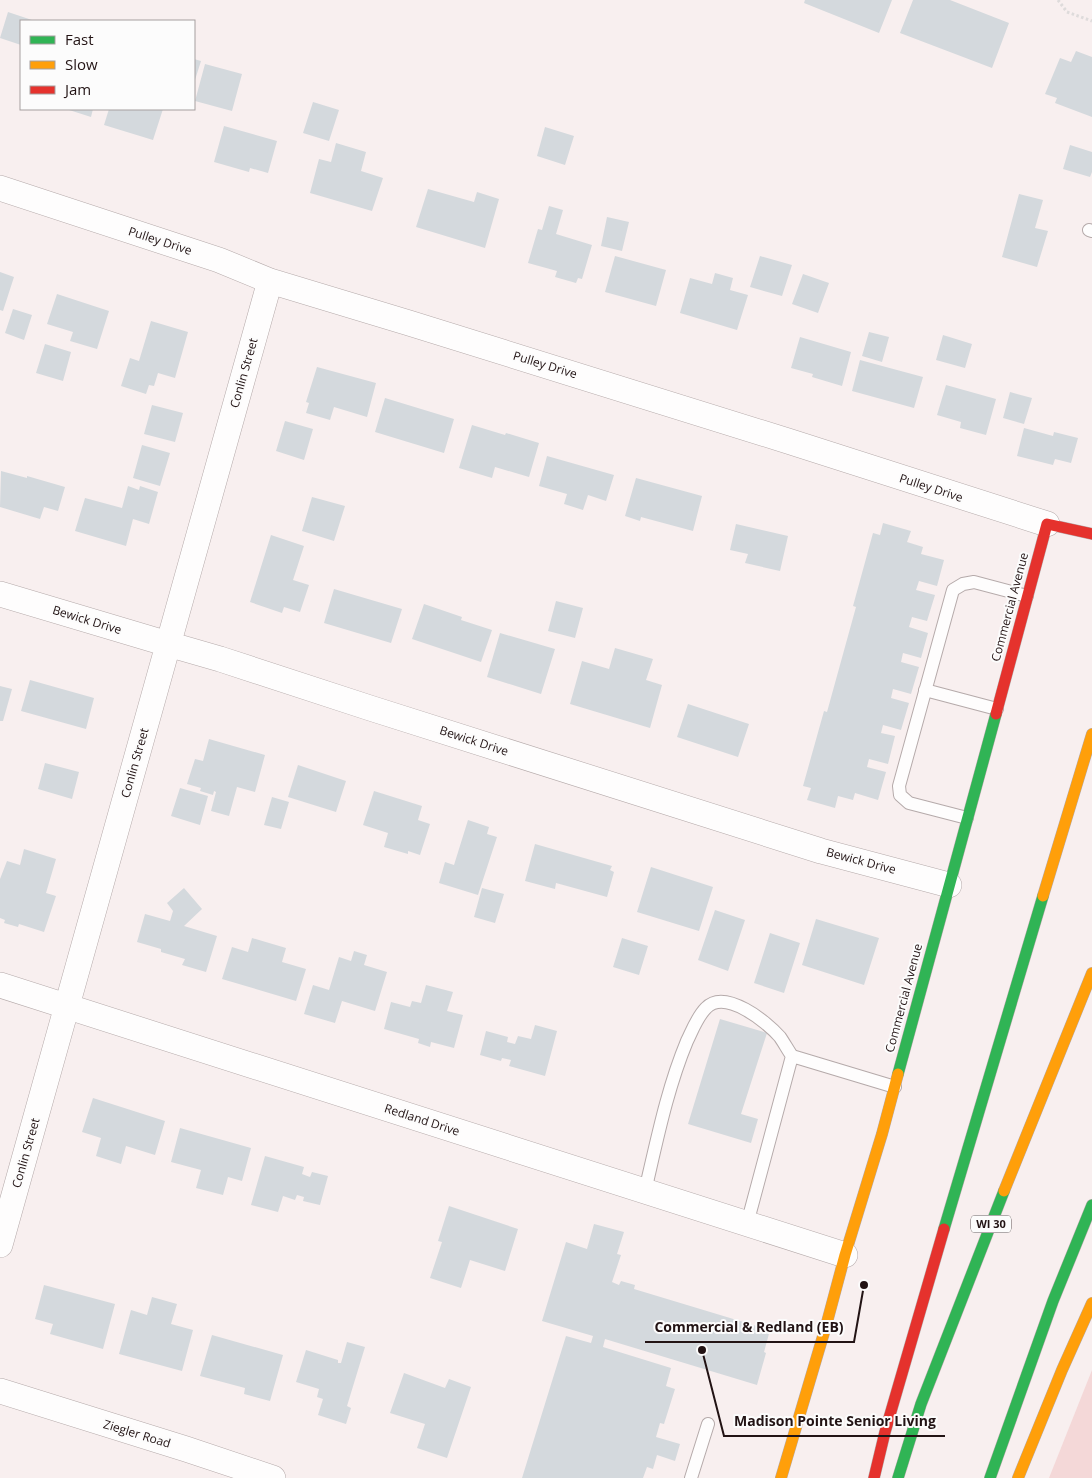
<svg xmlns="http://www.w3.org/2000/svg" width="1092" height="1478" font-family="'Open Sans',sans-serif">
<rect width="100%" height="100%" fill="#f8efef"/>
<path fill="#f4d8d8" d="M1092 1370V1478H1049Z"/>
<path fill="#d4d9dd" d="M805 0H892L879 33 804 3Z
M913 0H950L1009 23 992 68 900 33Z
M8 12 35 21H21V45L0 38Z
M1076 51 1092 57V117L1055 103 1057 98 1045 94 1060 58 1071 62Z
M194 59 201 61 194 83Z
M205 64 242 74 232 111 195 101Z
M313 102 339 110 329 141 303 133Z
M66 109H93L91 117Z
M109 109H163L153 140 104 125Z
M224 126 277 141 268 173 250 168 249 172 214 162Z
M545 127 574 136 565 165 537 156Z
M336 143 366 152 361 171 383 178 372 211 310 193 319 159 331 162Z
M1070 145 1092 152V172L1090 177 1063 169Z
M428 189 474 202 477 192 499 199 485 248 416 227Z
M1019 194 1043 200 1035 228 1048 231 1037 267 1002 257Z
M549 206 563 210 556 234 592 245 582 279 578 278 576 283 555 277 557 271 528 263 538 229 542 230Z
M607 217 629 222 622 251 601 246Z
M615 256 666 270 656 306 605 292Z
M760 256 792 265 782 296 750 287Z
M0 272 14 277 3 311 0 310Z
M715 273 733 278 730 290 748 295 737 330 680 313 690 278 712 284Z
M803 274 829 283 818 313 792 304Z
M57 294 109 311 97 349 70 341 73 332 47 324Z
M13 309 32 315 24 340 5 333Z
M151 321 188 332 175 378 158 373 154 386 149 385 146 394 121 386 130 358 139 361Z
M869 332 889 337 882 362 862 356Z
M943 335 972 344 965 368 936 360Z
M800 337 851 352 842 386 812 377 813 374 791 368Z
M45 344 71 352 63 381 36 373Z
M860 360 923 377 914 408 852 391Z
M317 367 376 383 367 417 334 407 330 420 306 413 309 403 306 402Z
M946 385 996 399 986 435 960 428 961 422 937 415Z
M1010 392 1032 398 1024 424 1003 418Z
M385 398 454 419 444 453 375 432Z
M152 405 183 413 175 442 144 434Z
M285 421 313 429 304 460 276 451Z
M472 425 505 435 506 433 539 443 529 477 495 467 492 478 459 468Z
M1024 428 1053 436 1054 432 1078 438 1071 463 1055 459 1053 465 1017 456Z
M142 445 170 453 160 486 133 478Z
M547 456 614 475 606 501 588 495 583 510 564 504 567 494 539 486Z
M1 471 27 478V476L65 487 58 511 44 507 40 519 0 507Z
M636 478 702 496 693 531 641 517 640 521 625 516Z
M128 486 139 490 140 486 158 492 149 524 133 519 126 546 75 531 85 498 122 508Z
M312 497 345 506 334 541 302 531Z
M883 523 911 531 907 542 923 547 921 554 944 560 937 586 919 581 916 590 935 595 927 621 912 617 909 627 928 633 921 658 903 653 901 662 919 667 911 694 893 689 891 698 909 703 901 730 883 725 881 733 895 736 888 764 869 759 867 767 886 772 878 800 855 793 853 800 838 796 835 808 807 800 811 788 803 786 824 711 827 712 856 607 853 606 873 533 880 535Z
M736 524 788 536 780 571 745 563 748 554 730 550Z
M271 535 304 546 293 580 309 585 300 612 284 607 282 613 250 602Z
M334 589 402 609 391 643 324 623Z
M556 601 583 608 575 638 548 631Z
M424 604 462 617 461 620 492 630 481 662 412 639Z
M500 633 555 649 541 694 487 677Z
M615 648 653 659 646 680 662 685 650 728 570 704 582 661 609 669Z
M30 680 94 698 86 729 21 711Z
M0 686 12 689 3 721H0Z
M688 704 749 724 738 757 677 737Z
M209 739 265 755 255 792 237 787 229 816 211 811 216 792 214 791 213 795 200 791 201 788 187 784 195 759 203 761Z
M45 763 79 772 72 799 38 789Z
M298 765 346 781 336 812 288 797Z
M180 788 208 796 200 825 171 816Z
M374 791 422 806 418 820 430 824 420 855 408 851V854L384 847 388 833 363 825Z
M272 797 289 802 281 829 264 825Z
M468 820 489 827 487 834 497 837 478 895 439 883 445 862 454 865Z
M535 844 612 866 610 870 614 872 607 897 556 883 555 889 525 881Z
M24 849 56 859 46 893 56 896 44 932 19 924 18 927 4 923 5 920 0 918V879L7 861 20 865Z
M651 867 713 887 699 931 637 912Z
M184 888 202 909 184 926 217 936 206 972 182 965 185 959 161 952V949L137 942 145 914 170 921 173 911 167 903Z
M482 888 504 894 495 923 474 917Z
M715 910 745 920 728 971 698 960Z
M816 919 879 938 864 985 802 965Z
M770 933 800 943 784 993 754 983Z
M252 938 286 948 282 962 306 969 296 1001 222 979 232 947 248 952Z
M622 938 648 946 639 975 613 967Z
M354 951 367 955 364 965 387 972 375 1011 342 1001 335 1023 304 1014 313 985 329 990 339 957 351 961Z
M426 985 453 992 447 1011 463 1015 454 1048 431 1042 430 1047 418 1043 419 1039 384 1029 391 1002 410 1007 412 1001 421 1003Z
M720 1019 767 1033 741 1114 758 1119 751 1143 688 1124Z
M535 1025 557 1031 545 1076 509 1066 511 1060 502 1058 501 1061 480 1055 486 1031 508 1037 507 1042 515 1044 518 1036 531 1039Z
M93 1098 165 1121 155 1155 126 1146 121 1164 96 1156 101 1138 82 1132Z
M180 1128 251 1148 242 1181 228 1177 223 1195 196 1188 201 1170 171 1162Z
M265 1156 304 1167 302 1174 310 1177 312 1172 328 1176 320 1205 303 1201 304 1197 297 1195 295 1200 283 1196 278 1212 251 1205Z
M449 1206 518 1229 505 1271 470 1260 461 1288 430 1278 442 1242 438 1241Z
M594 1224 624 1232 617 1254 621 1255 612 1282 619 1285 621 1281 635 1285 634 1289 770 1330 764 1352 766 1353 757 1385 605 1339 603 1347 671 1368 666 1386 675 1389 664 1424 660 1423 656 1437 680 1444 675 1461 657 1455 653 1469 647 1467 643 1478H522L566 1336 591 1343 593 1336 542 1321 566 1242 587 1249Z
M44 1285 115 1304 103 1349 50 1334 53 1324 35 1319Z
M152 1297 177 1304 171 1324 193 1330 182 1371 119 1354 131 1310 147 1315Z
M212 1335 283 1355 270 1401 244 1394 245 1388 200 1376Z
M347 1342 365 1347 347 1406 351 1408 346 1424 318 1415 323 1399 317 1397 319 1389 296 1382 306 1350 338 1360V1363H341Z
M404 1373 445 1388 449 1379 471 1387 447 1458 417 1448 425 1424 390 1413Z"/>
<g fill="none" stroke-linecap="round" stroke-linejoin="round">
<defs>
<path id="lane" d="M1089 230 1092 231
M925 690 997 709
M967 818 909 803 900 795 899 786 953 590 963 584 974 582 1027 596
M792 1056 895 1087
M645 1191C657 1140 667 1089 687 1041 692 1031 697 1017 706 1008 725 988 767 1022 780 1037 784 1043 788 1050 792 1056L747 1224
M691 1478 708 1424"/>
<path id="street" d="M0 188 219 260 270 281 409 323 791 442 1047 524
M0 594 168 644 220 659 370 708 821 851 949 885
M0 985 845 1255
M0 1245 270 281
M0 1391 186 1449 273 1478"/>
<path id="fast" d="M898 1074 996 714
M944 1229 1043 896
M898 1478 921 1404 1004 1191
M990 1478 1053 1301 1092 1205"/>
<path id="slow" d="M1043 896 1092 734
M1004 1191 1092 973
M781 1478 826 1326 845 1255 882 1134 898 1074
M1018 1478 1062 1370 1092 1303"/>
<path id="jam" d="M996 714 1047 524 1092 534
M874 1478 885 1432 944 1229"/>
</defs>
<use href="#lane" stroke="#b5aaaa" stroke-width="14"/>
<use href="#street" stroke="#b5aaaa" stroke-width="26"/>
<use href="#fast" stroke="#b5aaaa" stroke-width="12"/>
<use href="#slow" stroke="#b5aaaa" stroke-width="12"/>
<use href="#jam" stroke="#b5aaaa" stroke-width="12"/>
<path stroke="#dedbdb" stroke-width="3" stroke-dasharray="2.5 2.5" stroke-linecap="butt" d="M1058 0 1067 12 1092 21"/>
<use href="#lane" stroke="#fefdfd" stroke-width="12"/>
<use href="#street" stroke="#fefdfd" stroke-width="25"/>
<use href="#fast" stroke="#30b455" stroke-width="11"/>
<use href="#slow" stroke="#ff9f0a" stroke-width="11"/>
<use href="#jam" stroke="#e5322d" stroke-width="11"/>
</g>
<g text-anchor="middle" stroke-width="4" stroke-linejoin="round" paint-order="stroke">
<rect fill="#fcfcfc" stroke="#63595a" stroke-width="1" x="971" y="1215.5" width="40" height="17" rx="4"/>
<g font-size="11" font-weight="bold" fill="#221314">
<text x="991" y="1228">WI 30</text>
</g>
<g font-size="12" fill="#221314" stroke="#fcfcfc">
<text transform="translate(160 241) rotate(18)" y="4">Pulley Drive</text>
<text transform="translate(545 365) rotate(17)" y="4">Pulley Drive</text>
<text transform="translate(244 373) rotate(-74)" y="4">Conlin Street</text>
<text transform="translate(931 488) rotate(18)" y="4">Pulley Drive</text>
<text transform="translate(1010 607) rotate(-75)" y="4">Commercial Avenue</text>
<text transform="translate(87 620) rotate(17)" y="4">Bewick Drive</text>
<text transform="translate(474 741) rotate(18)" y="4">Bewick Drive</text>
<text transform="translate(135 763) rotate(-74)" y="4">Conlin Street</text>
<text transform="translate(861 861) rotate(15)" y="4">Bewick Drive</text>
<text transform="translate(904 998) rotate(-75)" y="4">Commercial Avenue</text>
<text transform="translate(422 1120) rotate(18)" y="4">Redland Drive</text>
<text transform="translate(26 1153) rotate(-74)" y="4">Conlin Street</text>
<text transform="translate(137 1434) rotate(17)" y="4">Ziegler Road</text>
</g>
</g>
<path fill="none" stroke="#221314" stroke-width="2" d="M864 1285L854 1342H645M702 1350L724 1436H945"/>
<g fill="#221314" stroke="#fcfcfc" stroke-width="2">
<circle cx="864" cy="1285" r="5"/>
<circle cx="702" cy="1350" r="5"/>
</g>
<g font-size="14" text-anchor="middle" font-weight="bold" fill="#221314" stroke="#fcfcfc" stroke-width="4" stroke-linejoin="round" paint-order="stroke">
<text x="749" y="1332">Commercial &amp; Redland (EB)</text>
<text x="835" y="1426">Madison Pointe Senior Living</text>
</g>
<rect x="20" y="20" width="175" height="90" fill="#fcfcfc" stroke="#a59f9f"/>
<rect x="30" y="36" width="25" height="8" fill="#30b455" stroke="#a59f9f"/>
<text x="65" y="45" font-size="15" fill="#221314">Fast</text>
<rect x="30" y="61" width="25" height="8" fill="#ff9f0a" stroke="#a59f9f"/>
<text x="65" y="70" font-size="15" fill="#221314">Slow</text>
<rect x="30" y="86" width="25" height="8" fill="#e5322d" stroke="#a59f9f"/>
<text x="65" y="95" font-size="15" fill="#221314">Jam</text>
</svg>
